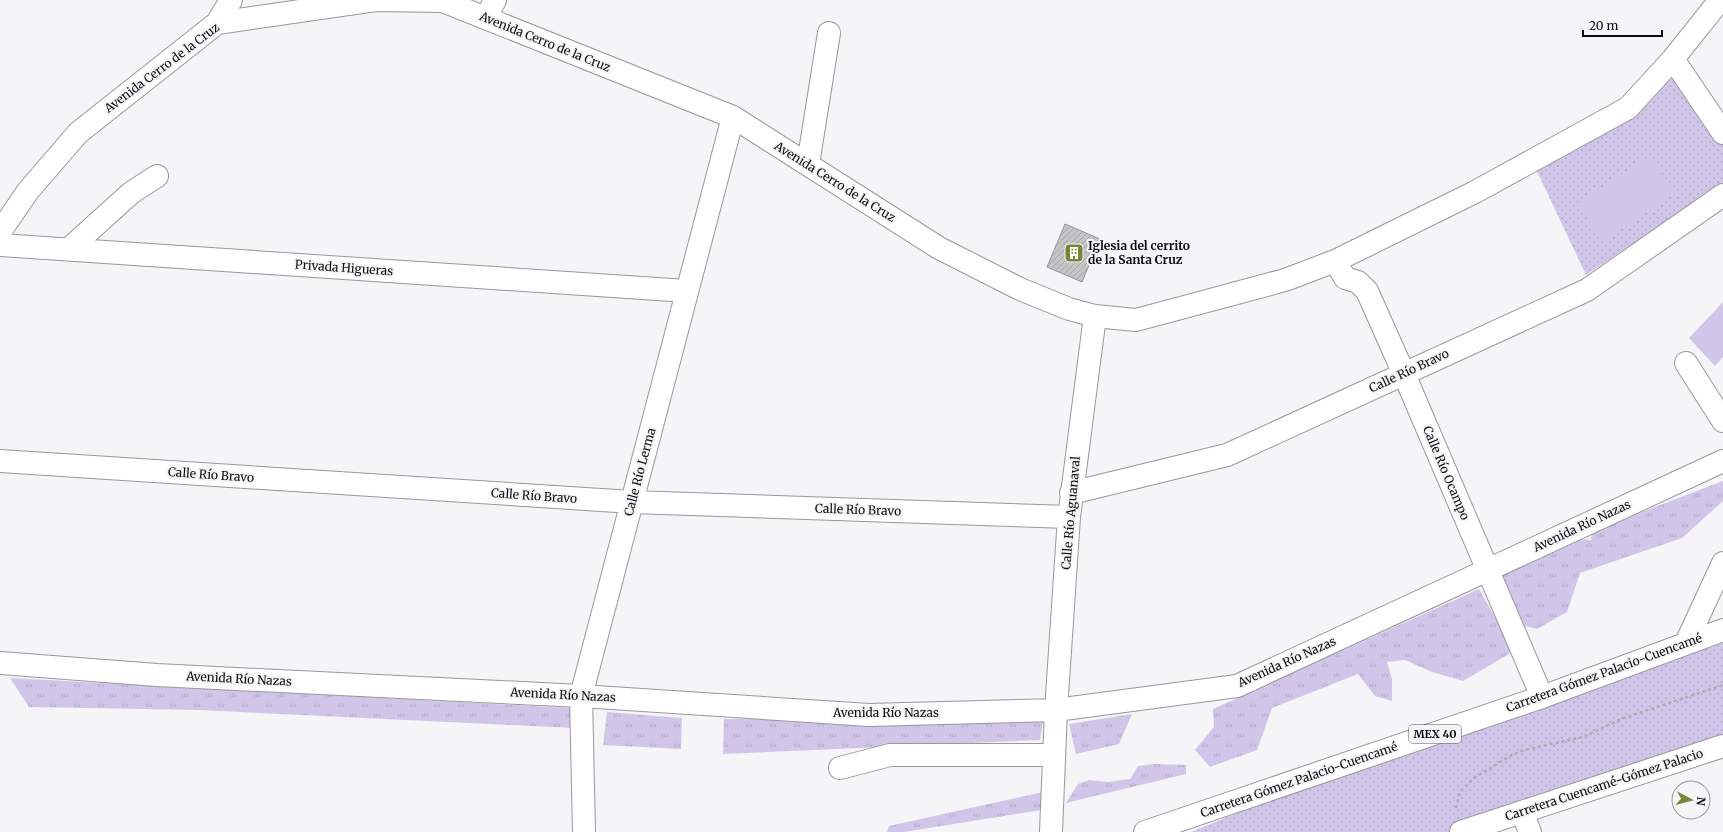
<svg xmlns="http://www.w3.org/2000/svg" width="1723" height="832" font-family="Merriweather,serif">
<defs>
<pattern id="grass-tufts" width="24" height="20" patternUnits="userSpaceOnUse"><rect width="24" height="20" fill="#d1c6ea"/><path d="M3 7l-1-3M5 7V3M7 7l1-3M15 17l-1-3M17 17v-4M19 17l1-3" fill="none" stroke="#b2a9c8"/></pattern>
<pattern id="park-dots" width="8" height="8" patternUnits="userSpaceOnUse"><rect width="8" height="8" fill="#d1c6ea"/><path d="M2 2h.1M6 6h.1" fill="none" stroke="#b2a9c8" stroke-width="1.8" stroke-linecap="round"/></pattern>
<pattern id="building-hatch" width="6" height="6" patternUnits="userSpaceOnUse"><rect width="6" height="6" fill="#c4c3c6"/><path d="M-1 1l2-2M0 6l6-6M5 7l2-2" fill="none" stroke="#a7a6a9"/></pattern>
</defs>
<rect width="100%" height="100%" fill="#f5f4f7"/>
<path fill="url(#grass-tufts)" d="M1723 481V501L1682 538 1580 573 1567 612 1537 629 1521 625 1502 574 1578 539 1591 540 1592 531Z
M1479 589 1514 651 1463 681 1432 672 1405 660 1387 662 1392 679V701L1375 696 1358 674 1272 708 1257 750 1210 767 1195 750 1214 727 1213 709Z
M10 678 570 708 573 728 199 710 29 707Z
M607 712 682 718 681 749 603 745Z
M1132 714 1119 744 1076 754 1069 724Z
M1044 715 1040 740 723 754 724 719Z
M1155 764 1186 765V774L1066 803 1078 784 1089 780 1108 782 1130 779 1138 766Z
M1048 791V809L904 832H887L889 826Z"/>
<path fill="url(#park-dots)" d="M1674 66 1723 137V183L1586 275 1535 167Z
M1723 628V758L1478 832H1191L1286 793Z"/>
<path fill="#d1c6ea" d="M1650 156 1675 194 1603 242 1577 203Z
M1723 302V357L1715 366 1689 338Z"/>
<path fill="url(#building-hatch)" stroke="#959497" d="M1065 224 1100 239 1082 282 1047 267Z"/>
<g fill="none" stroke-linecap="round" stroke-linejoin="round">
<defs>
<path id="minor" d="M486 18 495 0
M217 23 231 0
M1673 59 1723 133
M808 164 829 33
M0 232 28 191 78 133 217 23 376 0 443 1 733 117 939 248 1020 289 1069 309 1095 316 1136 320 1285 280 1335 261 1475 192 1628 108 1673 59 1720 0
M0 245 687 291
M69 249 131 193 157 176
M1335 261 1345 278 1358 282 1367 291 1404 374 1542 697
M1686 363 1723 421
M0 461 632 502 1069 517
M1071 493 1227 455 1587 290 1723 195
M1686 643 1723 563
M0 663 157 675 581 696 869 715 1056 710 1237 686 1723 461
M840 768 890 755H1054
M1522 812 1530 832
M584 832 581 696 733 117
M1051 832 1056 710 1069 517 1095 316"/>
<path id="highway" d="M1145 832 1542 697 1723 630
M1461 832 1723 746"/>
</defs>
<use href="#minor" stroke="#98979a" stroke-width="24"/>
<use href="#highway" stroke="#98979a" stroke-width="24"/>
<path stroke="#adacaf" stroke-width="2.5" stroke-dasharray="3 3" stroke-linecap="butt" d="M1456 808 1460 792 1474 778 1510 756 1524 750 1583 737 1621 719 1723 685"/>
<use href="#minor" stroke="#fff" stroke-width="22"/>
<use href="#highway" stroke="#fff" stroke-width="22"/>
</g>
<defs>
<symbol id="building-square" viewBox="-11 -11 22 22"><rect x="-9" y="-9" width="18" height="18" rx="4" fill="#768837" stroke="#f5f4f7"/><path d="M-4-6H4V6H1V3H-1V6H-4ZM-2.5-4.3h1.7v1.8h-1.7ZM.8-4.3h1.7v1.8H.8ZM-2.5-1h1.7V.8h-1.7ZM.8-1h1.7V.8H.8Z" fill="#fff"/></symbol>
</defs>
<g fill-rule="evenodd">
<use href="#building-square" x="1063" y="242" width="22" height="22"/>
</g>
<g text-anchor="middle" stroke-width="4" stroke-linejoin="round" paint-order="stroke">
<rect fill="#f5f4f7" stroke="#535254" stroke-width="1" x="1409" y="725" width="52" height="18" rx="3"/>
<g font-size="11" font-weight="bold" fill="#0e0d0e">
<text x="1435" y="738">MEX 40</text>
</g>
<g font-size="12" fill="#0e0d0e" stroke="#f5f4f7">
<text transform="translate(545 42) rotate(22)" y="4">Avenida Cerro de la Cruz</text>
<text transform="translate(162 68) rotate(-37)" y="4">Avenida Cerro de la Cruz</text>
<text transform="translate(835 182) rotate(32)" y="4">Avenida Cerro de la Cruz</text>
<text transform="translate(344 268) rotate(4)" y="4">Privada Higueras</text>
<text transform="translate(1409 371) rotate(-25)" y="4">Calle Río Bravo</text>
<text transform="translate(640 472) rotate(-75)" y="4">Calle Río Lerma</text>
<text transform="translate(1446 473) rotate(67)" y="4">Calle Río Ocampo</text>
<text transform="translate(211 475) rotate(4)" y="4">Calle Río Bravo</text>
<text transform="translate(534 496) rotate(4)" y="4">Calle Río Bravo</text>
<text transform="translate(858 510) rotate(2)" y="4">Calle Río Bravo</text>
<text transform="translate(1071 513) rotate(-85)" y="4">Calle Río Aguanaval</text>
<text transform="translate(1582 526) rotate(-25)" y="4">Avenida Río Nazas</text>
<text transform="translate(1287 662) rotate(-24)" y="4">Avenida Río Nazas</text>
<text transform="translate(1604 673) rotate(-20)" y="4">Carretera Gómez Palacio-Cuencamé</text>
<text transform="translate(239 679) rotate(3)" y="4">Avenida Río Nazas</text>
<text transform="translate(563 695) rotate(3)" y="4">Avenida Río Nazas</text>
<text x="886" y="717">Avenida Río Nazas</text>
<text transform="translate(1299 780) rotate(-19)" y="4">Carretera Gómez Palacio-Cuencamé</text>
<text transform="translate(1604 785) rotate(-18)" y="4">Carretera Cuencamé-Gómez Palacio</text>
</g>
<g font-size="12" font-weight="bold" fill="#0e0d0e" stroke="#f5f4f7" text-anchor="start">
<text x="1088" y="250">Iglesia del cerrito<tspan x="1088" dy="14">de la Santa Cruz</tspan></text>
</g>
</g>
<g transform="translate(1691 800) rotate(97)"><circle r="19" fill="#f5f4f7" stroke="#99989a"/>
<path d="M0-3L7 15L0 10L-7 15Z" fill="#768837"/>
<text y="-6" font-size="11" font-weight="bold" text-anchor="middle" fill="#0e0d0e">N</text>
</g>
<path d="M1583 30v6h79v-6" fill="none" stroke="#0e0d0e" stroke-width="2"/>
<text x="1589" y="30" font-size="12" fill="#0e0d0e" stroke="#f5f4f7" stroke-width="3" paint-order="stroke">20 m</text>
</svg>
